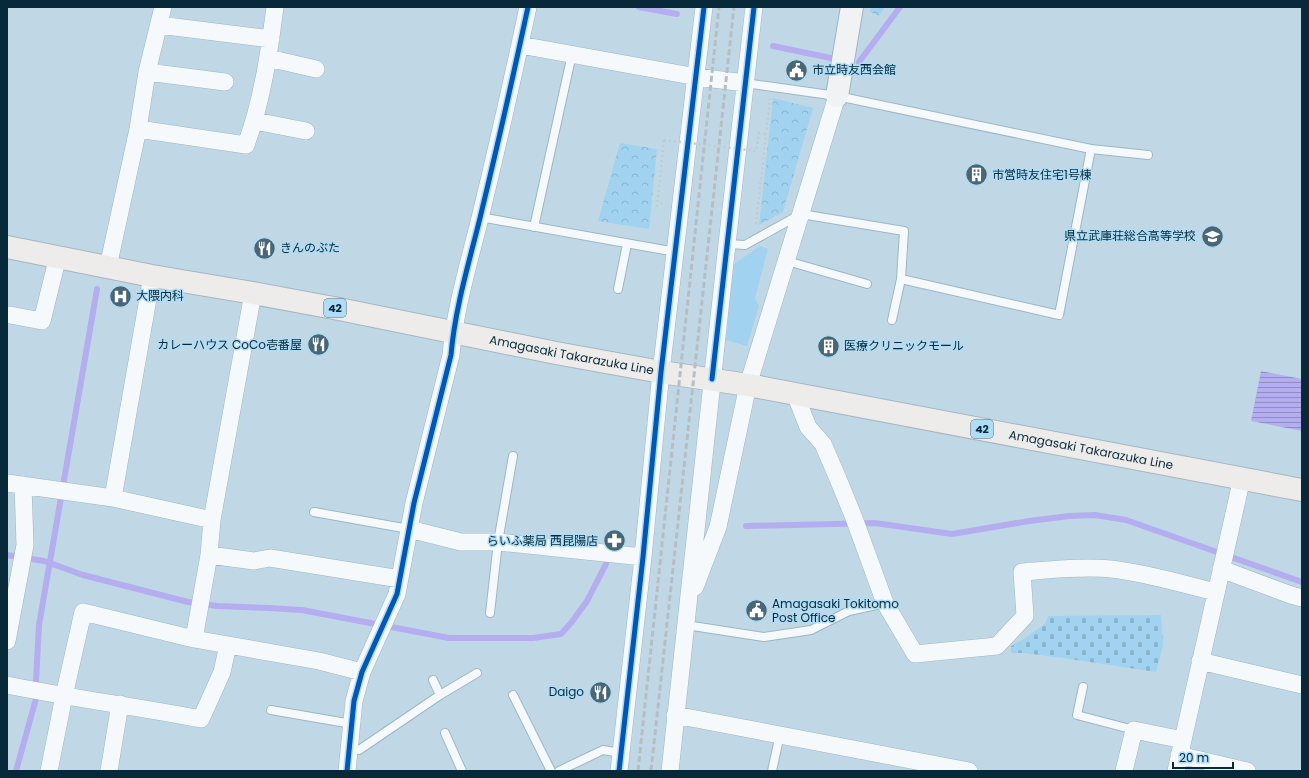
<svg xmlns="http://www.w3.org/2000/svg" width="1309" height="778" font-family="Poppins,'Noto Sans JP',sans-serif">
<defs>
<pattern id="forest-crowns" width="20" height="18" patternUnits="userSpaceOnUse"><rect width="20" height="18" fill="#a1d2ef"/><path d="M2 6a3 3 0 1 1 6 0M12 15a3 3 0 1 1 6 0" fill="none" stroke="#89b4ce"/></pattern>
<pattern id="cemetery-stones" width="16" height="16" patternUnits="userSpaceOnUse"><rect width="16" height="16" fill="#a1d2ef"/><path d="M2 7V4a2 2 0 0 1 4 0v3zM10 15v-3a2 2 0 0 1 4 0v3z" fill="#89b4ce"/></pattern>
<pattern id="water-rules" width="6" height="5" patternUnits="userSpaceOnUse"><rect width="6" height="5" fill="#b4adef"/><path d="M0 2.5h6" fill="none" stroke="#908dc3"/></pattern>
</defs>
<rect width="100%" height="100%" fill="#c0d8e6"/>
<path fill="url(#forest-crowns)" d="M871 7H885L879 16 870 12Z
M773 98 813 108 783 212 759 225Z
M620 143 657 149 649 229 598 221Z"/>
<path fill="url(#cemetery-stones)" d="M1161 615 1163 646 1156 672 1063 658 1024 653H1011V646L1022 640 1045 624 1048 616Z"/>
<path fill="#a1d2ef" d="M760 246 768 249 755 298 759 306 747 346 726 340 734 264Z"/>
<path fill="url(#water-rules)" d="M1261 371 1302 379V431L1251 421Z"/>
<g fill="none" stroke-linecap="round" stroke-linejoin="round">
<path stroke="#b4adef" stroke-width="6" d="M639 7 677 14
M773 46 831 58
M859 62 900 7
M746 526 875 523 952 534 1029 521 1069 516 1095 515 1126 520 1302 582
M7 555 44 561 83 575 188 602 217 606 269 608 302 610 449 638H533L561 634 571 623 587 601 606 564
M16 771 37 695 36 681 39 625 97 289"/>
<defs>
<path id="lane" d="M1091 149 1148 155
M480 217 676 252
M534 227 572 54
M727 244 745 245 801 214 904 231 901 279 1059 315 1091 149 837 96 745 83
M787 261 867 284
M618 289 627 244
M892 320 901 279
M314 512 409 529
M490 613 498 542 513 456
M686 625 764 637 811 630 849 611 885 603
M433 680 440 695
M1083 687 1077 715 1134 730
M513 695 551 771
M271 710 352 724
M445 733 462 771
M349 749 359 750 440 695 477 673
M559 771 603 750 621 753
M772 771 780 734"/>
<path id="street" d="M159 25 271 39
M520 45 697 77 745 83
M268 58 316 69
M147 72 225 82
M255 121 306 131
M138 129 246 145C262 101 269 54 275 7
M108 267 138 129 147 72 163 7
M10 315 42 321 58 256
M795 394 808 427 823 444 836 474 854 518 885 603 915 654 997 646 1025 616 1022 572C1051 570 1082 566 1111 569 1147 573 1182 584 1216 592
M7 483 113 498 212 520
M113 498 152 276
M409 529 461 542H498L643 557
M209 555 254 561 270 558 400 579
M1221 569 1291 595 1302 598
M695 587 718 527 748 385 837 96
M194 639 209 555 212 520 253 293
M7 641 25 545 23 485
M1200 661 1302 685
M7 685C71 698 137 707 201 719L222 672 228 645
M675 715 969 771
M1179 755 1247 771
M49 771 64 696 83 612 194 639 319 661 362 672
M109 771 120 704
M347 771 354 701 362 672 397 594 414 503 451 355C455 308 469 263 480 218 497 148 513 77 528 7
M619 771 643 557 661 372 704 7
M670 771 727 244 754 7
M1124 771 1134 730 1183 740
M1176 771 1242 478"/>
<path id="secondary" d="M837 96 852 7"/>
<g id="primary">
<path id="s1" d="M7 247 152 276 253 293 339 309 556 353 661 372 748 385 1302 490"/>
</g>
</defs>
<use href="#lane" stroke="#9cb6c4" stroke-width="10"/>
<use href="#street" stroke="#9cb6c4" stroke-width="18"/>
<use href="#secondary" stroke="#9cb6c4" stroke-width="24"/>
<use href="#primary" stroke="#a5b6c0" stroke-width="24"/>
<path stroke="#c3cacf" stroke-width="2.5" stroke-dasharray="2 3" stroke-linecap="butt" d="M662 203 657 206 664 140
M756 224 770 99"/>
<use href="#lane" stroke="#f6f9fb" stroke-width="8"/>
<use href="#street" stroke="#f6f9fb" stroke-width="17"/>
<use href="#secondary" stroke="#f0f2f4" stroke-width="22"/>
<use href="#primary" stroke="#edeceb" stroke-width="22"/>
<path stroke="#b7bec3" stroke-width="3" stroke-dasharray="6 3" stroke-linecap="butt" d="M638 771 719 7
M651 771 734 7"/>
<path stroke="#c3cacf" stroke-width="2.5" stroke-dasharray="2 3" stroke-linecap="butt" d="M664 140 756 151 759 133 765 134"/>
<defs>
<path id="cycleway" d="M712 379 754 7
M347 771 354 701 362 672 397 594 414 503 451 355C455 308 469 263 480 218 497 148 513 77 528 7
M619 771 643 557 661 372 704 7"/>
</defs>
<use href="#cycleway" stroke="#b0ddf6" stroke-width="8"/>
<use href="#cycleway" stroke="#0057b8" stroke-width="5"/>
</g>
<defs>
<symbol id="civic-disc" viewBox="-11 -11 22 22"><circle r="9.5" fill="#486676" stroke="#b0ddf6"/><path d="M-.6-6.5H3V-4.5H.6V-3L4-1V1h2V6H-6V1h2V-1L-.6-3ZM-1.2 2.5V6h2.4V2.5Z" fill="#fff"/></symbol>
<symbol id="building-disc" viewBox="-11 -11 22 22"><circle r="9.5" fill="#486676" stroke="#b0ddf6"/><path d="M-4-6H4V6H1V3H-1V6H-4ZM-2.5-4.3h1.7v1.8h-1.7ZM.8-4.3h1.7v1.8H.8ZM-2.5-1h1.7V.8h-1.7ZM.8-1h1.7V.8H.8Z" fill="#fff"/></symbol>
<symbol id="school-disc" viewBox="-11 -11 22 22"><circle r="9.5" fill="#486676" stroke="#b0ddf6"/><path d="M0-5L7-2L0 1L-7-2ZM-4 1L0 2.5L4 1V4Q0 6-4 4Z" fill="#fff"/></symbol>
<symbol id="restaurant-disc" viewBox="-11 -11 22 22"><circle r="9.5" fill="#486676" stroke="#b0ddf6"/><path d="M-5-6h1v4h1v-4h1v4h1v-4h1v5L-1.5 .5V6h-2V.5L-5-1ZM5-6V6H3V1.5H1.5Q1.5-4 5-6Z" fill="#fff"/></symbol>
<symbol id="hospital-disc" viewBox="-11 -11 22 22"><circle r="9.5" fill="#486676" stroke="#b0ddf6"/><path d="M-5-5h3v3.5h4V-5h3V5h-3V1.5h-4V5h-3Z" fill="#fff"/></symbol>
<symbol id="pharmacy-disc" viewBox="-11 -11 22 22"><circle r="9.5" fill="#486676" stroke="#b0ddf6"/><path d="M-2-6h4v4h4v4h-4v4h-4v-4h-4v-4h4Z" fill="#fff"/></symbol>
</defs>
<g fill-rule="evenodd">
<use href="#civic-disc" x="784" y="58" width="25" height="25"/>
<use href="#building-disc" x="964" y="162" width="25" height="25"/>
<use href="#school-disc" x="1200" y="224" width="25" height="25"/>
<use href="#restaurant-disc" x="252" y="236" width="25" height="25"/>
<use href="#hospital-disc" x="108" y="284" width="25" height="25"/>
<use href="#restaurant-disc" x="306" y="332" width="25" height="25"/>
<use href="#building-disc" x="816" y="334" width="25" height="25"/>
<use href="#pharmacy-disc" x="602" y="528" width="25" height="25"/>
<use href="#civic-disc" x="744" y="598" width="25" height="25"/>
<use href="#restaurant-disc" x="588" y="680" width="25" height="25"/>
</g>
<g text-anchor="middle" stroke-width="3" stroke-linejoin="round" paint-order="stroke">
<g fill="#b0ddf6" stroke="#3a5f72" stroke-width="1">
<rect x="324" y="299" width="22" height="18" rx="3"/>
<rect x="971" y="420" width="22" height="18" rx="3"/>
</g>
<g font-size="11" font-weight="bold" fill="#072939">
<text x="335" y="312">42</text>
<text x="982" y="433">42</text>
</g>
<g font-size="12" fill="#072939" stroke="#b0ddf6" text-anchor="start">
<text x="812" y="74">市立時友西会館</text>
<text x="992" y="179">市営時友住宅1号棟</text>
<text x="1196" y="240" text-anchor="end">県立武庫荘総合高等学校</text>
<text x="280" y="252">きんのぶた</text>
<text x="136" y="300">大隈内科</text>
<text x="302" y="349" text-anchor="end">カレーハウス CoCo壱番屋</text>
<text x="844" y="350">医療クリニックモール</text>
<text x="598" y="545" text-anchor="end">らいふ薬局 西昆陽店</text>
<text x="772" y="608">Amagasaki Tokitomo<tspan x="772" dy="14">Post Office</tspan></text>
<text x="584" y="696" text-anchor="end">Daigo</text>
</g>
<g font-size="12" fill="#072939" stroke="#b0ddf6">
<text dy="4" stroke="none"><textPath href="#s1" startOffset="575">Amagasaki Takarazuka Line</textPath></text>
<text dy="4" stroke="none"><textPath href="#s1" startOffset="1103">Amagasaki Takarazuka Line</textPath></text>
</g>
</g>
<rect width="1309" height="778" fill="none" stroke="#072939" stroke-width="16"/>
<path d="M1173 762v6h60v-6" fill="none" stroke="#072939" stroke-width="2"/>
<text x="1179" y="762" font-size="12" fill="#072939" stroke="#b0ddf6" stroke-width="3" paint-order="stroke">20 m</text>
</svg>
